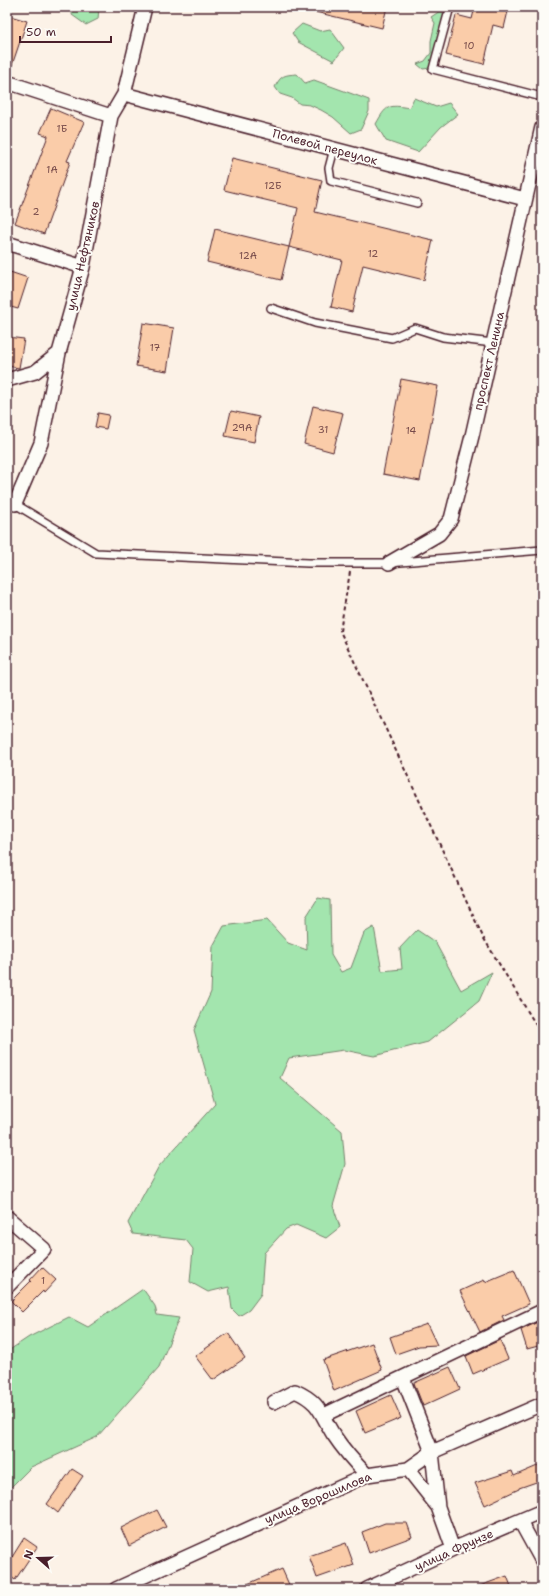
<svg xmlns="http://www.w3.org/2000/svg" width="549" height="1596" font-family="'Shantell Sans',sans-serif">
<rect width="100%" height="100%" fill="#fcf2e7"/>
<filter id="ink" filterUnits="userSpaceOnUse"><feTurbulence type="fractalNoise" baseFrequency=".025" numOctaves="2"/><feDisplacementMap in="SourceGraphic" scale="8" xChannelSelector="R" yChannelSelector="G"/><feConvolveMatrix kernelMatrix="1 2 1 2 8 2 1 2 1" color-interpolation-filters="sRGB"/></filter>
<g filter="url(#ink)">
<path fill="#a3e5ae" stroke="#76826c" d="M73 7H99L98 19 86 25 72 15Z
M440 11 451 19 437 67 423 69 417 64 425 61 431 53V41L435 23 431 17Z
M302 24 320 31 330 29 344 48 334 61 298 42 292 33Z
M297 74 305 83 314 80 369 100V111L361 129 351 133 333 117 321 110 310 105 300 104 292 98 280 94 275 87C281 75 284 75 297 74Z
M414 98 436 107 449 103 458 114 441 127 418 152 386 141 376 124C386 106 388 104 409 108Z
M318 898 330 900 331 955 341 972 351 968 364 933 374 927 382 971 402 969 400 948 417 930 435 942 461 990 492 972 479 1001 428 1042 374 1056 344 1050 289 1058 280 1078 342 1131 345 1164 333 1206 340 1227 326 1238 296 1225 286 1229 264 1253 261 1294 249 1310 239 1316 232 1309 229 1287 208 1292 190 1282 193 1249 186 1240 133 1234 128 1223 159 1166 215 1104 194 1030 211 992 213 946 224 926 267 920 288 943 307 950 306 917Z
M143 1289 155 1306 157 1315 179 1318 159 1367 97 1437 31 1467 7 1491V1357L11 1349 29 1337 69 1317 88 1327Z"/>
<path fill="#facca9" stroke="#4a1f2b" d="M311 7H387L382 28 311 11Z
M475 7H509L504 28 493 25 484 64 446 55 456 15 472 19Z
M7 15 27 21 9 74H7Z
M51 108 84 122 67 161 70 162 44 234 15 223 48 136 40 133Z
M232 158 322 180 315 212 433 240 424 280 363 265 352 312 331 307 342 260 289 247 298 208 224 190Z
M215 229 289 247 281 280 207 262Z
M7 271 28 278 18 309 7 306Z
M143 323 174 328 167 371 136 366Z
M7 337 24 339 19 368 7 366Z
M401 379 438 386 420 481 383 474Z
M313 406 343 413 333 452 304 444Z
M231 411 259 417 254 442 225 436Z
M98 413 109 415 106 429 95 427Z
M42 1267 56 1280 44 1293 43 1291 22 1312 11 1301 31 1281 30 1280Z
M514 1270 529 1304 502 1316 504 1320 480 1332 460 1291 484 1280 485 1282Z
M542 1320V1345L527 1349 521 1330Z
M427 1324 437 1345 419 1346 396 1354 390 1337Z
M228 1333 245 1358 213 1380 195 1356Z
M500 1340 508 1359 473 1374 466 1356Z
M372 1343 382 1370 334 1391 323 1360Z
M450 1367 460 1389 423 1406 414 1383Z
M391 1395 401 1418 365 1433 356 1411Z
M542 1464V1480L519 1488V1489L485 1505 475 1483 512 1471 514 1476Z
M72 1469 83 1476 58 1513 47 1504Z
M157 1510 166 1527 129 1546 121 1528Z
M385 1523H407L412 1537 369 1553 362 1532Z
M24 1538 37 1547 15 1580 7 1574V1565Z
M346 1543 354 1565 317 1578 309 1556Z
M282 1569 291 1589H236L266 1576Z
M507 1576 512 1589H475L474 1588Z"/>
<g fill="none" stroke-linecap="round" stroke-linejoin="round">
<defs>
<path id="service" d="M450 7 433 69 542 97
M334 149 329 168 331 181 417 203
M271 308 315 323 392 338 415 328 443 337 493 343
M15 504 96 553 308 563H389L542 550"/>
<path id="minor" d="M7 82 111 116
M124 94 525 199
M7 243 83 267
M7 380 35 372 59 353
M15 504 41 443 59 353 83 267 111 116 124 94 145 7
M389 563 439 534 451 519 472 436 542 127
M7 1217 44 1249 7 1287
M403 1378 432 1452 438 1507
M274 1402 295 1391C320 1402 320 1413 333 1434 343 1449 354 1462 367 1475
M324 1415 542 1311
M408 1469 438 1507 453 1549
M520 1521 542 1561
M116 1589 367 1475 408 1469 432 1452 542 1404
M367 1589 453 1549 542 1511"/>
</defs>
<use href="#service" stroke="#4a1f2b" stroke-width="10"/>
<use href="#minor" stroke="#4a1f2b" stroke-width="16"/>
<path stroke="#4a1f2b" stroke-width="2" stroke-dasharray="4 3" stroke-linecap="butt" d="M350 572 340 631 483 937 542 1035"/>
<use href="#service" stroke="#fdfcf7" stroke-width="7"/>
<use href="#minor" stroke="#fdfcf7" stroke-width="13"/>
</g>
</g>
<g text-anchor="middle" stroke-width="4" stroke-linejoin="round" paint-order="stroke">
<g font-size="10" fill="#764a4a">
<text x="469" y="49">10</text>
<text x="62" y="132">1Б</text>
<text x="52" y="173">1А</text>
<text x="273" y="189">12Б</text>
<text x="36" y="215">2</text>
<text x="373" y="257">12</text>
<text x="248" y="259">12А</text>
<text x="155" y="351">17</text>
<text x="242" y="431">29А</text>
<text x="323" y="433">31</text>
<text x="411" y="434">14</text>
<text x="43" y="1284">1</text>
</g>
<g font-size="12" fill="#4a1f2b" stroke="#fdfcf7">
<text transform="translate(325 147) rotate(15)" y="4">Полевой переулок</text>
<text transform="translate(83 256) rotate(-77)" y="4">улица Нефтяников</text>
<text transform="translate(489 361) rotate(-77)" y="4">проспект Ленина</text>
<text transform="translate(318 1498) rotate(-23)" y="4">улица Ворошилова</text>
<text transform="translate(454 1550) rotate(-24)" y="4">улица Фрунзе</text>
</g>
</g>
<rect width="549" height="1596" fill="none" stroke="#fdfcf7" stroke-width="24"/>
<rect x="12" y="12" width="525" height="1572" fill="none" stroke="#4a1f2b" stroke-width="1.5" filter="url(#ink)"/>
<g transform="translate(38 1558) rotate(290)" stroke="#fdfcf7" stroke-width="3" paint-order="stroke">
<path d="M0-3L7 15L0 10L-7 15Z" fill="#4a1f2b"/>
<text y="-6" font-size="11" font-weight="bold" text-anchor="middle" fill="#4a1f2b">N</text>
</g>
<path d="M20 36v6h91v-6" fill="none" stroke="#4a1f2b" stroke-width="2"/>
<text x="26" y="36" font-size="12" fill="#4a1f2b" stroke="#fdfcf7" stroke-width="3" paint-order="stroke">50 m</text>
</svg>
